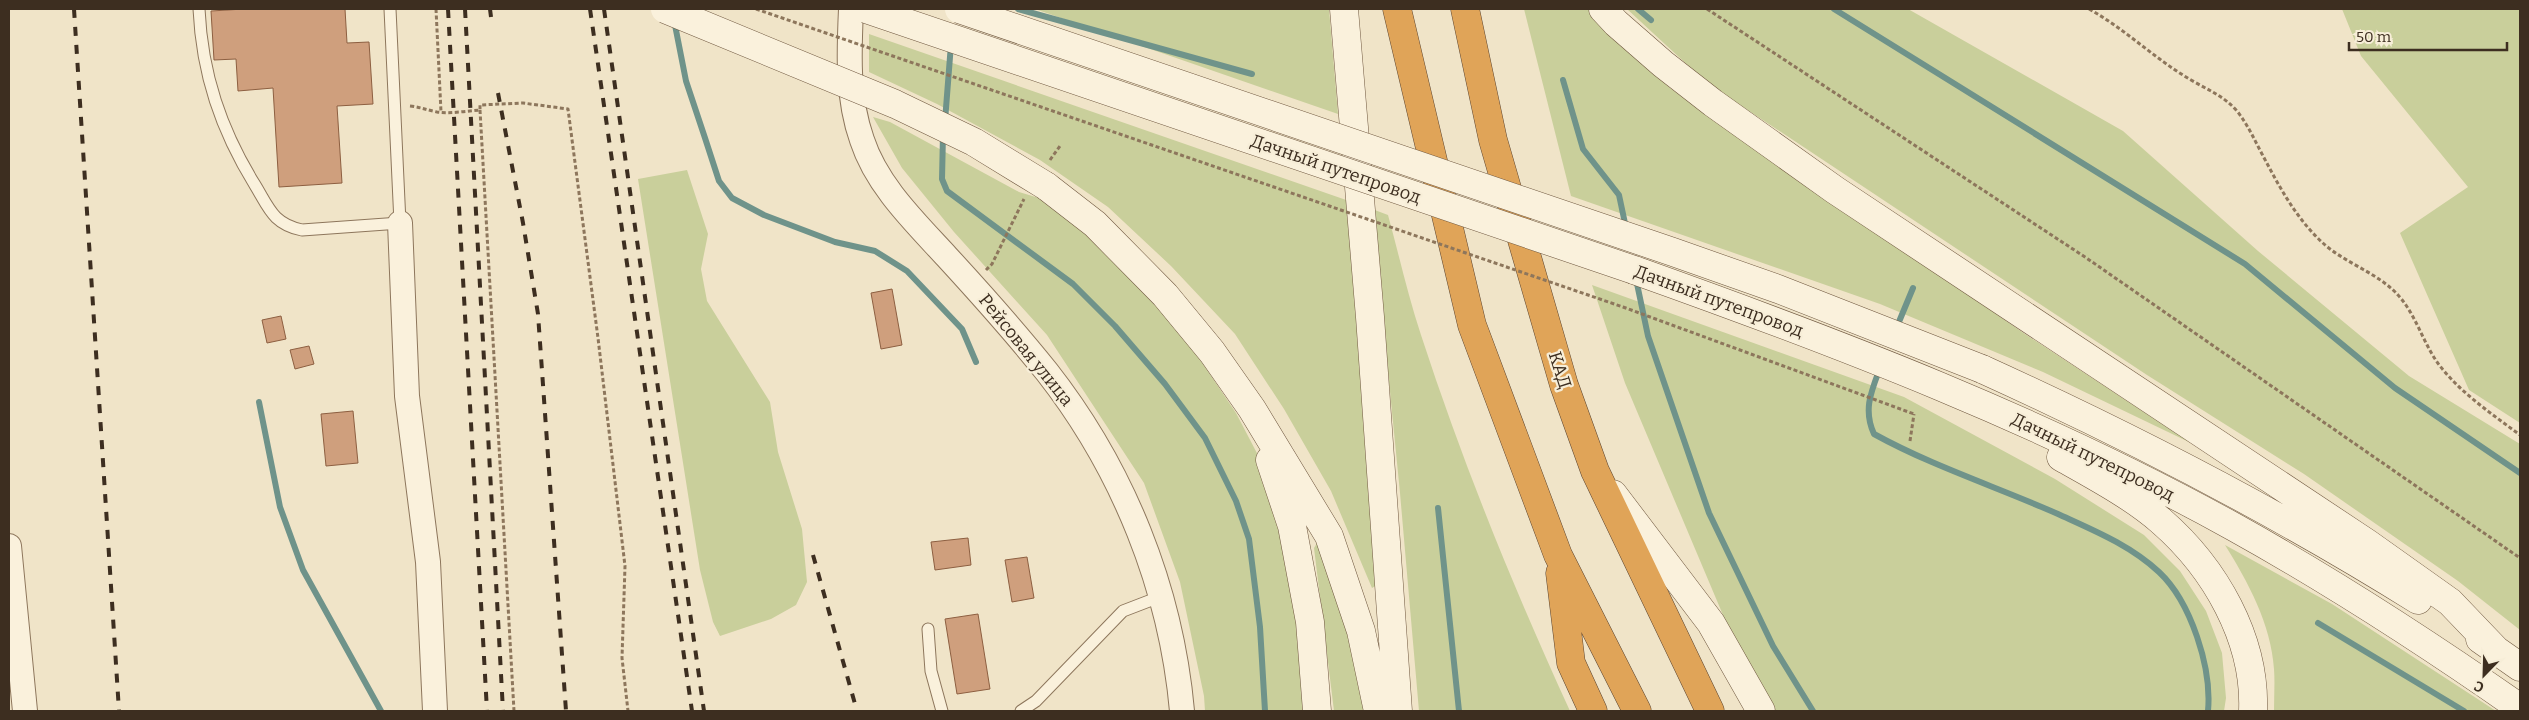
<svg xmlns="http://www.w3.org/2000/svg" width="2529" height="720" font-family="Bitter,serif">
<rect width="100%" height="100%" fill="#f0e4c8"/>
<path fill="#c9cf9b" d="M1035 9H1329L1338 114Z
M1524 9H1588L1597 21 1670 88 2025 334 2191 443 2043 372 1880 304 1571 196Z
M1627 9H1908L2123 131 2258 251 2409 376 2520 444V630L2458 581 2304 474 2147 375 1707 83Z
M2342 9H2520V423L2469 390 2400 233 2468 187 2361 56Z
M869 34 1349 201 1377 585 1372 588 1331 491 1284 409 1235 334 1171 266 1108 207 1040 160 937 104 869 72Z
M873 117 890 122 1019 192 1039 198 1087 232 1154 301 1201 361 1236 413 1272 482 1289 539 1307 711H1205L1204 696 1180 582 1144 483 1047 335 954 232 902 168Z
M687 170 708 234 701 269 707 301 770 402 778 452 802 529 807 582 796 605 771 619 720 636 713 622 700 570 638 179Z
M1372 209 1388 215C1399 255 1408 296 1421 335 1463 464 1514 589 1570 711H1419L1400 493Z
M1592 285 1904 397 2055 479 2144 535 2180 571 2206 611 2222 653 2226 698 2224 711H1767L1761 705 1625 383Z
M1322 542 1373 711H1334L1314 548 1317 543Z
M2225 545 2332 604 2496 711H2274C2274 697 2275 683 2274 669 2271 624 2248 582 2225 545Z"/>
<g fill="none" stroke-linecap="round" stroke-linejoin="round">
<path stroke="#6f938a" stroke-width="6" d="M1018 9 1252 74
M1638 9 1651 20
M1834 9 2245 264 2395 388 2520 473
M674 20 686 81 705 138 719 181 732 198 764 215 835 242 875 251 907 271 962 329 976 362
M1563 80 1583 149 1619 195 1626 228
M945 121 951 44
M943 134 942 179 947 191 1073 284 1115 326 1165 384 1205 438 1236 501 1249 539 1260 627 1265 711
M1636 279 1648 336 1709 513 1773 646 1813 711
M1896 329 1913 288
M1880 368C1871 392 1863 410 1874 434 1932 466 1997 487 2058 514 2093 530 2130 545 2159 572 2191 602 2212 668 2208 711
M259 402 280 507 303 570 381 711
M1438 508 1459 711
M2318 623 2464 711"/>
</g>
<path fill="#cf9f7d" stroke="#8d5f41" d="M244 9H345L347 43 369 42 373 104 337 106 342 183 279 187 273 88 238 91 236 59 214 60 211 11Z
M892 289 902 345 881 349 871 293Z
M281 316 286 339 267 343 262 320Z
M309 346 314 364 295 369 290 350Z
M353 411 358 463 326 466 321 414Z
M968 538 971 565 935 570 931 542Z
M1027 557 1034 598 1012 602 1005 560Z
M978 614 990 689 957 694 945 619Z"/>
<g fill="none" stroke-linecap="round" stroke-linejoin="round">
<defs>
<path id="lane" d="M199 9C202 74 221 130 255 185 269 208 273 224 302 230L400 223 390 9
M928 629 931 671 942 711
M1021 711 1036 701 1123 611 1162 596"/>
<path id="street" d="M851 9C849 53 847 98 862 140 877 186 915 222 947 257 981 294 1015 332 1047 372 1123 469 1171 588 1182 711
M400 223 407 396 428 562 435 711
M9 546 25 711"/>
<path id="secondary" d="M1344 9 1370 317 1398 711
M1603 9 1616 23 1663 64 1713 103 1835 190 2367 543 2450 602 2495 649
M1046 186 1095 224 1165 295 1212 352 1252 409 1329 536 1361 631 1378 711
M1634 270C1839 343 2043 421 2234 527 2333 582 2427 643 2520 708
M1982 369C2134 438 2277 512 2418 600
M2061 457C2093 475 2134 497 2161 521 2215 568 2256 639 2253 711
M1270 460 1292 526 1310 622 1317 711
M1613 494 1711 623 1761 711
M2480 639 2520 667"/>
<path id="highway" d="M1397 9 1472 325 1558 555 1637 711
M1465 9 1493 140 1564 385 1595 471 1710 711
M1560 573 1571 663 1593 711"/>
</defs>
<use href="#lane" stroke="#8d765c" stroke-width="13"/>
<use href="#street" stroke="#8d765c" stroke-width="26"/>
<use href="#secondary" stroke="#6f573f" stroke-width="29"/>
<use href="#highway" stroke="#5b4430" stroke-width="29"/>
<path stroke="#8d765c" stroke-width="3" stroke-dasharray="4 2.5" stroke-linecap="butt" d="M436 9 441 112
M1707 9 2085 257 2520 558
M2089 9C2125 29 2155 59 2191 80 2208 90 2224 96 2237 111 2248 125 2254 139 2262 154 2279 186 2296 219 2324 244 2345 263 2378 273 2398 295 2417 316 2423 344 2440 366 2462 394 2492 414 2520 435
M410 106C420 107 427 110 437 112 450 114 466 111 480 110V105L523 103 568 109 598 338 625 566 622 658 628 711
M480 110 514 711
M1050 160 1060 146
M986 270 992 264 1024 199
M1910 441 1914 414"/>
<use href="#lane" stroke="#faf1dc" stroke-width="11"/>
<use href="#street" stroke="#faf1dc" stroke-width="24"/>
<use href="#secondary" stroke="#faf1dc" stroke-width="28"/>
<use href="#highway" stroke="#e0a458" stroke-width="28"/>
<path stroke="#3d2e20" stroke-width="4" stroke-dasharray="9 9" stroke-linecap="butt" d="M74 9 119 711
M448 9 487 711
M465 9 503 711
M490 9 491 17
M590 9 692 711
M604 9 704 711
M498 93 523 223 538 314 566 711
M813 555 857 711"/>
<defs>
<path id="secondary-bridge" d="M665 9 895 104 974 142 1046 186
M866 9 1634 270
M959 9 1673 252 1778 289 1982 369"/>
</defs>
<use href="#secondary-bridge" stroke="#6f573f" stroke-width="29" stroke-linecap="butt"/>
<path stroke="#8d765c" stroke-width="3" stroke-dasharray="4 2.5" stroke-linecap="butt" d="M756 9 1623 307 1914 414"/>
<use href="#secondary-bridge" stroke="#faf1dc" stroke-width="28"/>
</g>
<g text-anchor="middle" stroke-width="4.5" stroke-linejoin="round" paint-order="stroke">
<g font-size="18" fill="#3d2e20" stroke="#f7eed8">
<text transform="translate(1336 169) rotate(19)" y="6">Дачный путепровод</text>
<text transform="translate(1719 301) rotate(20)" y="6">Дачный путепровод</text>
<text transform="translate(1026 350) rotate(51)" y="6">Рейсовая улица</text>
<text transform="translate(1560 370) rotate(72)" y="6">КАД</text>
<text transform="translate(2093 457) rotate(26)" y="6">Дачный путепровод</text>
</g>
</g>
<rect width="2529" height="720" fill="none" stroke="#3d2e20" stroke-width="20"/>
<g transform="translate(2484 675) rotate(203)" stroke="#f7eed8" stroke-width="4" paint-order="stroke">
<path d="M0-4L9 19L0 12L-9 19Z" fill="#3d2e20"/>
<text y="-8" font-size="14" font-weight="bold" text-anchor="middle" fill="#3d2e20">С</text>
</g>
<path d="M2349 42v8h158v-8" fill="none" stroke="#3d2e20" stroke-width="2.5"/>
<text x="2356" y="42" font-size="15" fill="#3d2e20" stroke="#f7eed8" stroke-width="4" paint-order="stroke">50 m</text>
</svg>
